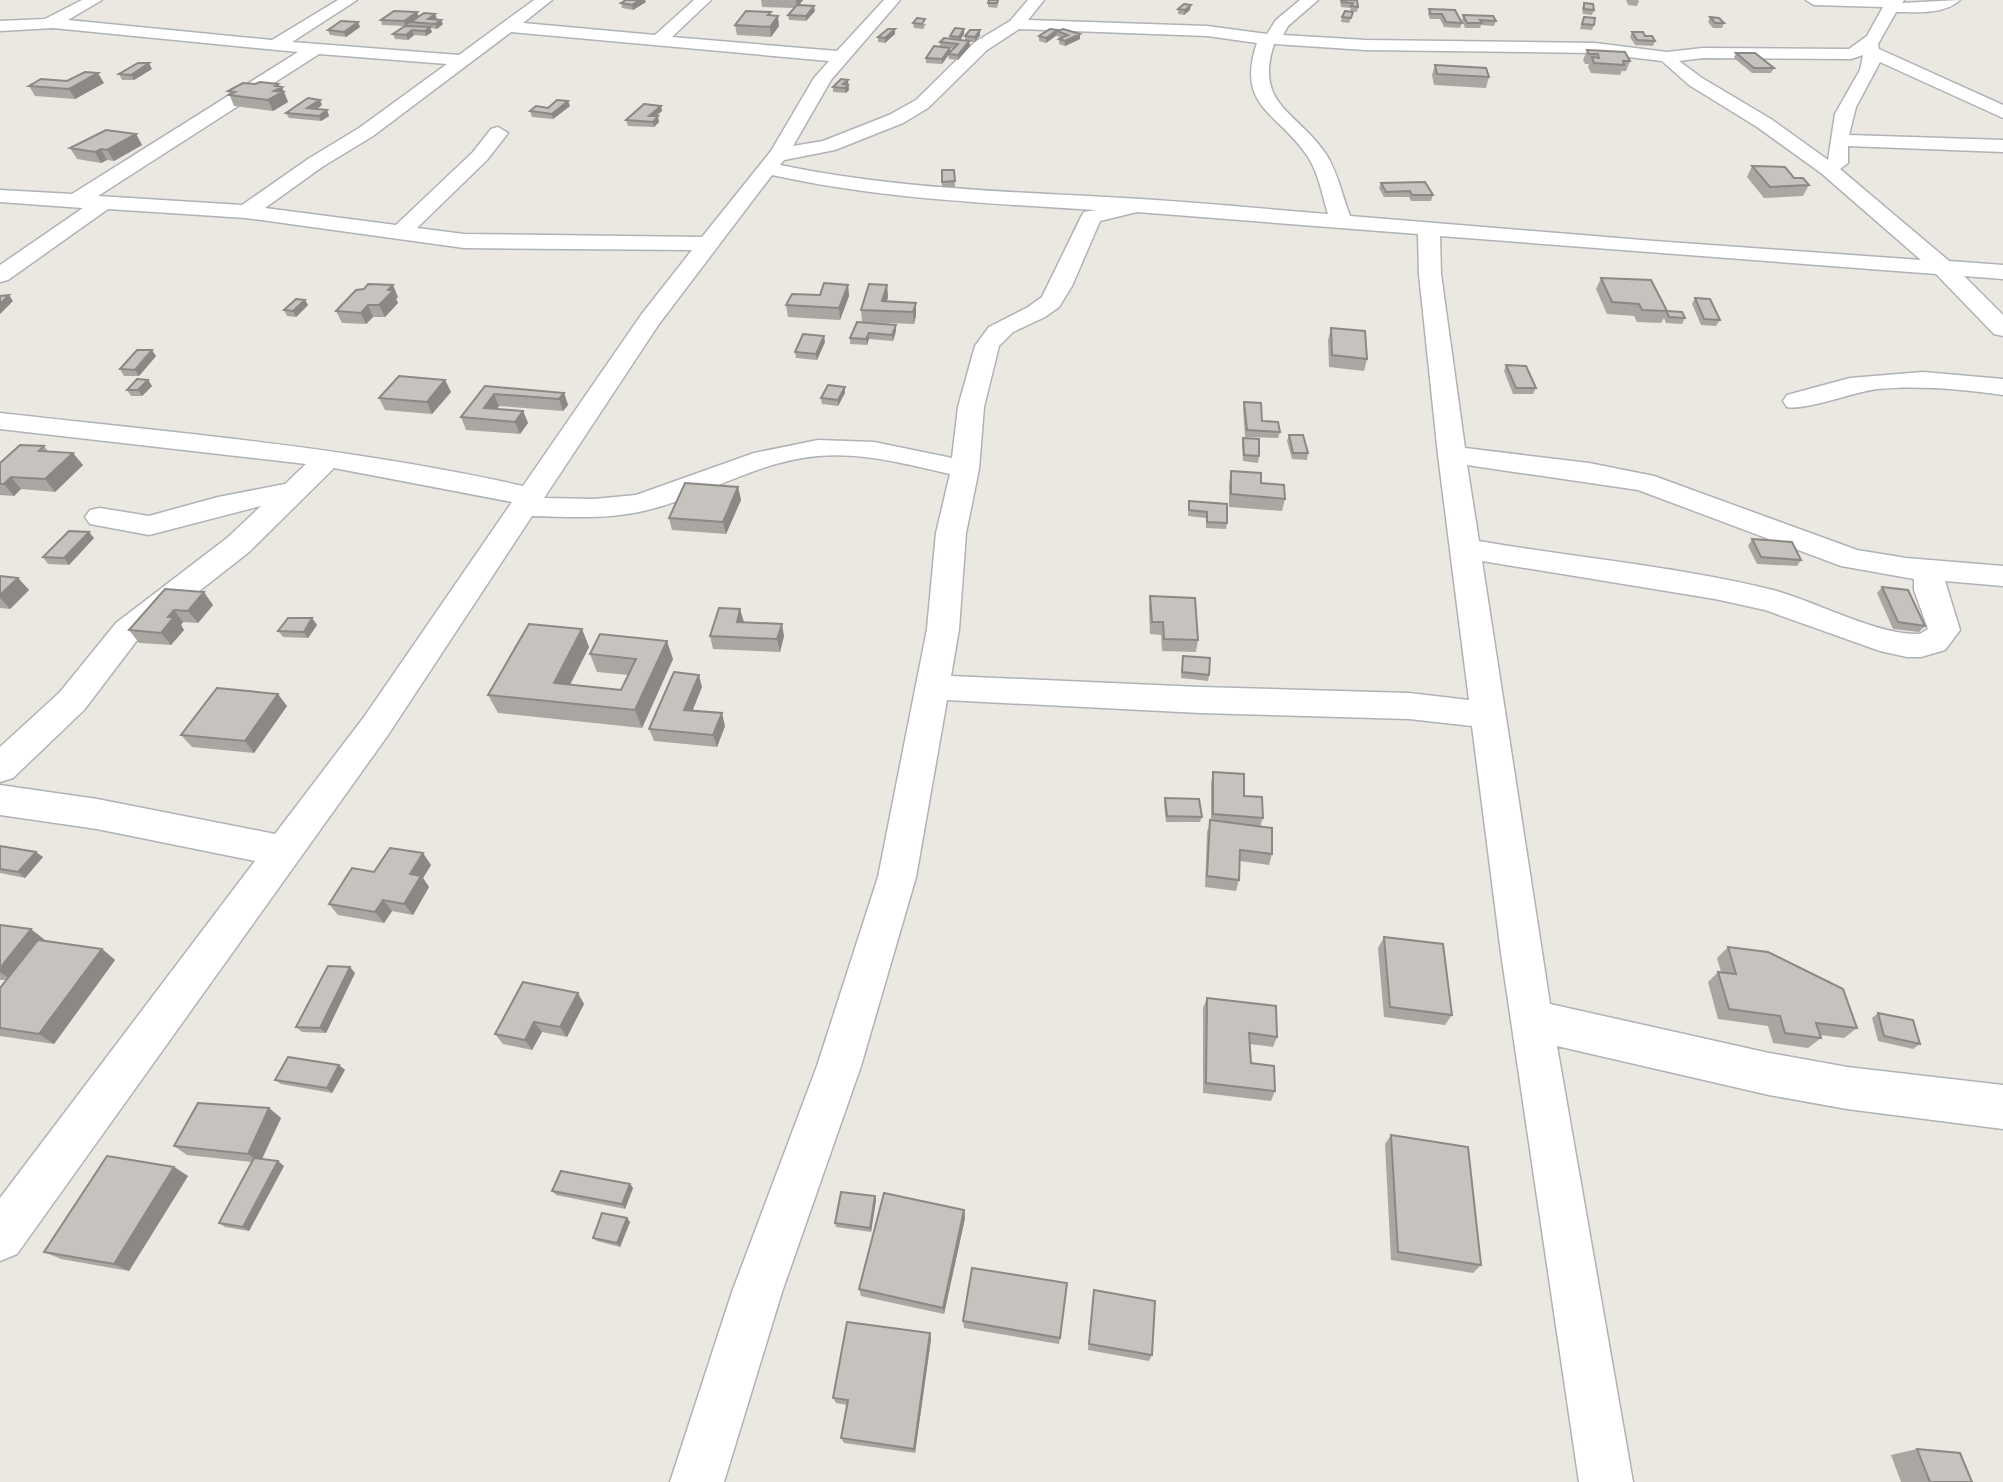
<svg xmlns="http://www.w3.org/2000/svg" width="2003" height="1482" font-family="'Nunito Sans',sans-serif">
<rect width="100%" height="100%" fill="#ebe7e1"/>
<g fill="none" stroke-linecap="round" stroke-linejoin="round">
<defs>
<path id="minor" d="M82 0H102L68 20 272 40 338 0H357L292 42 459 55 534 0H552L523 23 655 35 694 0H711L672 37 837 51 884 0H900L831 80 793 146 823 141 889 115 916 100 975 42 1010 21 1028 0H1044L1028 20 1207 26 1267 34 1276 20 1300 0H1318L1288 26 1283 35 1366 40 1595 43 1667 52 1703 48 1849 49 1867 36 1883 7 1814 5 1806 0H1904L1902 3 1960 0C1944 15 1916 12 1896 12L1878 44 1879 49 2003 105V118L1880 62 1856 107 1849 135 2003 140V152L1848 146V163L1840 169 1949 261 2003 265V279L1964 276 2003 315V336L1994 334 1936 274 1440 236 1441 274 1465 448 1589 463 1654 476 1857 550 1906 558 2003 566V586L1945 581 1960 630 1945 650 1921 657H1907L1880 651 1765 610 1715 599 1482 561 1550 1004 1769 1053 1847 1067 2003 1085V1129L1847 1109 1769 1095 1557 1046 1633 1482H1579L1501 953 1472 726 1409 719 1200 713 947 700 916 877 861 1066 782 1292 724 1482H670L732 1292 817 1066 878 877 927 629 936 533 950 474C906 464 863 452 818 456 760 461 709 493 655 508 614 520 574 517 532 516L388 735 17 1254 0 1261V1198L255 861 97 829 0 815V785L97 799 275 834 364 717 512 502 334 468 249 552 138 639 84 710 13 778 0 782V747L60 692 116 623 227 538 261 506 149 535 90 524 85 517 90 510 100 508 149 516 218 497 285 484 306 464 0 429V413C175 433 350 447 523 486L641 315 692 250 464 248 246 218 108 209 8 280 0 282V265L83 208 0 202V190L72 194 298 52 53 28 0 31V21L45 19ZM1019 29 1207 36 1257 43C1235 108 1279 112 1308 157 1319 174 1322 195 1328 214 1266 209 1203 203 1141 199 1021 192 899 190 780 165L784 160 835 150 903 123 928 108 987 50ZM511 32 829 61 814 78 771 151 702 237 464 234 417 228 487 160 508 133 498 127 491 129 473 152 396 225 265 208 322 167 373 136ZM1274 44 1366 50 1595 53 1662 61 1689 85 1757 127 1821 173 1921 260 1654 241 1350 216C1342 195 1338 173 1326 154 1297 111 1254 105 1274 44ZM319 54 447 64 359 128 308 159 242 205 98 196ZM1863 55 1860 70 1835 114 1828 160 1771 119 1702 78 1679 61 1703 58 1851 59ZM772 175C882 199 985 203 1096 210L1084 212 1081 217 1042 297 1028 307 989 327 975 346 958 407 952 458 874 442 818 440 754 453 636 495 594 499 544 498 659 324ZM1137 212 1418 234 1419 274 1438 455 1469 700 1409 693 1200 687 951 676 959 629 966 533 979 469 984 407 999 346 1013 332 1045 317 1059 307 1072 286 1100 221ZM1467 465 1638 490 1841 566 1914 579V590L1928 629 1920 634C1879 636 1815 601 1773 590 1677 566 1576 558 1479 541Z
M1923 372 2003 379V395C1961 389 1919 385 1877 389 1854 392 1804 411 1787 407L1783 401 1787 395 1850 378Z"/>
</defs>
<use href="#minor" stroke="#afb3b6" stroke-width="3"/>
<use href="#minor" fill="#fff" fill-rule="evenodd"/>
</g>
<path fill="#aaa7a3" d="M761 0H803L799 5 815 11 806 21 789 20 788 15 794 8 762 7Z
M999 0 997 8 988 7V3Z
M1340 0H1357L1358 7 1357 12 1350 11 1351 8 1341 7Z
M1626 0H1638L1639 1 1637 6 1628 5Z
M646 2 633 10 622 8 621 3Z
M1584 3 1594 10 1592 15 1583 14 1582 8Z
M1178 9 1190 10 1184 15 1178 14Z
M1429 9 1462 23 1460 28 1444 27 1440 19H1430L1428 14Z
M417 12 419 17 437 19H436L443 24 437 29 430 28 432 32 426 36 414 35 408 40 395 39 393 34 404 26 382 25 381 20Z
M1353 12 1349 23 1341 22 1342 17Z
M771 15 779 26 771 37 737 35 735 25Z
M1463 15 1496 21 1494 26 1481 25 1480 28H1465L1462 20Z
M1584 17 1594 25 1592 30 1580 29Z
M1710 17 1724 23 1722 28H1713L1708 22Z
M913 23 926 24 923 29 914 28Z
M360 27 346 37 330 35 328 30Z
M964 29V34L960 40H965V36L980 30V35L975 42H969L970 46 958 60 949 59 948 55 942 64 926 63V58L950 48V52L954 48 940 47V42L950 38V36Z
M1057 30V35L1046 43 1039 41V36Z
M1057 31 1080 39 1065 46 1059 44V39L1061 38 1057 36Z
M1632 32 1645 36 1655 41 1653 46 1635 45 1630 37Z
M895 34 885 43 878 42V37Z
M1587 50 1630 61 1626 71H1622L1620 75 1591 73 1588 67 1589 64H1585L1583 60Z
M1736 53 1774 68 1771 73H1752L1734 58Z
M1435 65 1489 77 1486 88 1434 85 1432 75Z
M152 69 134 80H122L119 74Z
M104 83 75 99 35 96 29 86Z
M255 84H278L279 86 282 87 288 102 273 111 234 106 228 91Z
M848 85 849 90 846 93 833 92V87L849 85Z
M322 105 316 109 327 110 329 116 321 121 289 118 286 113Z
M570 106 553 119 532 117 530 111 548 108Z
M661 106 662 111 656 116 659 122 654 127 628 126 626 120Z
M136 134 142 145 114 161 107 160 101 163 77 159 70 148Z
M1752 166 1794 178 1809 185 1803 196 1764 198 1747 177Z
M942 170H954L955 187H942Z
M1381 183 1433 195 1431 201H1411L1409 197H1384L1379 188Z
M1601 278 1667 311 1685 318 1682 324 1666 323 1664 318 1661 323 1637 322 1634 316 1607 314 1596 289Z
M848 285 849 296 840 320 788 317 786 305 820 295Z
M887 285 888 297 886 302 916 303V315L914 324 862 322 861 310Z
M398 297 396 299 398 303 385 317H373L366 324 342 323 336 311Z
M1695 298 1720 320 1716 326 1701 325 1692 304Z
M305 300 308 305 296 317 287 316 284 310Z
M857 322 896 331 893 341 869 339 867 345 850 344V338Z
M1331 328 1367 359 1364 371 1329 367 1328 340Z
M825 342 817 360 796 358 795 352Z
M156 356 139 376H124L120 369Z
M1506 365 1536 388 1533 394H1513L1504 371Z
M148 380 152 386 142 396H131L127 390Z
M445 380 451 392 432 414 385 410 379 398Z
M485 386 564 393 568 405 563 411 499 406 497 409 523 411 528 423 520 434 466 430 461 417Z
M845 393 838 406 822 404 821 398Z
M1244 402 1262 421 1280 432 1278 438 1245 437 1243 408Z
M1289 435 1308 453 1307 460 1292 459 1287 441Z
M1243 438 1259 456 1258 463 1243 461 1242 444Z
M44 446 48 451 83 465 55 492 21 489 14 496 0 495V463Z
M1231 471 1261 483 1285 499 1282 511 1229 507V483Z
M738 487 741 500 726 534 672 530 669 518Z
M1189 501 1227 523 1226 529 1206 528V518L1188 516Z
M94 538 69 565 48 564 43 557Z
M1752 539 1801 560 1797 566 1757 564 1748 546Z
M0 576 18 578 29 590 10 609 0 608Z
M1882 587 1925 626 1919 632 1893 629 1877 593Z
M165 589 213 605 198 623 183 622 181 625 184 630 171 645 139 643 129 630Z
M1150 596 1198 640 1196 652 1162 651 1161 635 1150 634 1149 608Z
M312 618 317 625 308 638 283 637 278 631Z
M582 629 589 647 570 684 621 690 628 675 597 672 590 654 673 659 642 728 498 713 488 695Z
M710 636H784L780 652 713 649Z
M1183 656 1209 675 1208 681 1181 678Z
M702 687 692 710 725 726 717 747 654 741 649 729Z
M287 706 254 753 192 747 181 735Z
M1213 772 1244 796 1263 818 1260 827 1272 854 1269 865 1240 861 1239 880 1236 891 1205 887 1207 832 1211 820V783Z
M1165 798 1202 817 1200 822H1166L1164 804Z
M0 846 43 857 25 878 0 873Z
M431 865 423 878 429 887 413 915 392 911 384 923 338 915 329 904 374 872Z
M0 925 45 940 102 949 115 960 54 1044 0 1036V988L6 980H0Z
M1384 937 1452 1015 1445 1025 1384 1017 1378 948Z
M1728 947 1857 1028 1844 1038 1820 1035 1821 1038 1808 1048 1773 1043 1768 1026 1718 1019 1708 982 1718 972H1721L1717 958Z
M355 973 326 1033 302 1032 296 1027Z
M1207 998 1277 1037 1273 1047 1250 1044 1251 1063 1275 1091 1271 1101 1203 1093V1008Z
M584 1004 567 1037 542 1032 532 1050 503 1044 495 1034Z
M1878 1013 1920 1044 1913 1049 1878 1041 1872 1018Z
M339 1065 345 1070 332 1093 281 1084 275 1080Z
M269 1108 281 1118 262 1159 284 1166 249 1231 225 1227 219 1223 252 1162 187 1155 174 1146Z
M1391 1135 1481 1265 1473 1273 1391 1260 1385 1144Z
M174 1167 188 1176 129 1271 61 1259 44 1252Z
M630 1184 633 1188 625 1209 556 1195 552 1191Z
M876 1200 871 1232 836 1227 835 1223Z
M964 1210 965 1218 944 1314 861 1296 859 1289Z
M627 1218 630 1222 620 1247 597 1241 593 1238Z
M1067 1283 1059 1344 964 1328 963 1321Z
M1094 1290 1152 1355 1149 1361 1088 1350 1093 1297Z
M930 1333 931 1339 915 1453 844 1443 841 1438 847 1405 836 1403 833 1398Z
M1917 1449 1972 1482H1901L1891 1455Z"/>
<path fill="#8b8885" d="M640 0H645L646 2 633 10 632 5Z
M796 0H803L797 8Z
M1191 5 1190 10 1184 15 1185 10Z
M814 6 815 11 806 21V16Z
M417 12 419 17 405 26 404 21Z
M435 14 437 19 430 24 428 19Z
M778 16 779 26 771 37 770 27Z
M441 20 443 24 437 29 435 24Z
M358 22 360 27 346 37 344 32Z
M430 27 432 32 426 36 425 31Z
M895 29V34L885 43V38Z
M964 29V34L959 42V37Z
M412 30 414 35 408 40 406 35Z
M980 30V35L975 42V37Z
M1057 30V35L1046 43V38Z
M1080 34V39L1065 46V41Z
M969 41 970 46 958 60V55Z
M950 48V53L942 64V59Z
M149 63 152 69 134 80 131 75Z
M98 73 104 83 75 99 69 89Z
M848 80 849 90 846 93 843 84Z
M278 84 280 88 282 87 288 102 273 111 268 100 275 86Z
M320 100 322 105 310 114 307 108Z
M568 101 570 106 553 119 552 114Z
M661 106 662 111 650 121 649 116Z
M327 110 329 116 321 121 319 116Z
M658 116 659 122 654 127 653 122Z
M136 134 142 145 114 161 107 150Z
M101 149 107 160 101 163 95 152Z
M393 285 398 297 396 299 398 303 385 317 379 305Z
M848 285 849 296 840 320 839 308Z
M887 285 888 297 883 313 882 301Z
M9 295 13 301 0 314V304Z
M305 300 308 305 296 317 293 311Z
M916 303V315L914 324 913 312Z
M368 305 373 317 366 324 361 313Z
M896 325V331L893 341 892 335Z
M869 333V339L867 345 866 339Z
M824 336 825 342 817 360 816 354Z
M152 350 156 356 139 376 135 370Z
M148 380 152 386 142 396 138 390Z
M445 380 451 392 432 414 427 402Z
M845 387V393L838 406V400Z
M564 393 568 405 563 411 559 399Z
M494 394 499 406 489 420 484 408Z
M523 411 528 423 520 434 515 422Z
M73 453 83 465 55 492 45 479Z
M11 477 21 489 14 496 4 484Z
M738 487 741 500 726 534 723 522Z
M89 532 94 538 69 565 64 558Z
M18 578 29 590 10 609 0 598V595Z
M204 592 213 605 198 623 188 611Z
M740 609 744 622H737Z
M174 610 183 622 181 625 184 630 171 645 161 633 168 617Z
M312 618 317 625 308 638 304 632Z
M782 624 784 636 780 652 777 639Z
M582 629 589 647 562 701 554 683Z
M667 641 673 659 642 728 635 710Z
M699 675 702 687 688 722 684 710Z
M278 694 287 706 254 753 245 741Z
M722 713 725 726 717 747 713 735Z
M36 852 43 857 25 878 18 872Z
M423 853 431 865 423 878 429 887 413 915 404 904 410 874Z
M383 900 392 911 384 923 375 912Z
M31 929 45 940 13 981 0 972V968Z
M102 949 115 960 54 1044 39 1034Z
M350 967 355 973 326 1033 320 1028Z
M578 993 584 1004 567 1037 560 1027Z
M534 1022 542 1032 532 1050 525 1040Z
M339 1065 345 1070 332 1093 327 1088Z
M269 1108 281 1118 260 1163 248 1154Z
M278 1161 284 1166 249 1231 243 1227Z
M174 1167 188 1176 129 1271 114 1264Z
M630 1184 633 1188 625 1209 622 1204Z
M875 1196 876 1200 871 1232 870 1228Z
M964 1210 965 1218 944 1314 943 1308Z
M627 1218 630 1222 620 1247 617 1243Z
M930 1333 931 1339 915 1453 914 1449Z"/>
<path fill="#c6c2be" stroke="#8b8885" stroke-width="2" d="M626 0H640L632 5 621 3Z
M989 0H998L997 3H988Z
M1341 0H1357L1358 7 1351 6 1353 3 1342 2Z
M1584 3 1593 4 1594 10 1584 9Z
M1184 4 1191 5 1185 10 1178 9Z
M797 5 814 6 806 16 788 15Z
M1429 9 1455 10 1462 23 1446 22 1442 14H1431Z
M394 11 417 12 404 21 381 20Z
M746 11 771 12 768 15 778 16 770 27 735 25Z
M1345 11 1353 12 1351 18 1342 17Z
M424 13 435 14 428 19 441 20 435 24 411 22Z
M1463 15 1493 16 1496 21 1480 20 1482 23H1467Z
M1584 17 1595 18 1594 25 1582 24Z
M1710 17 1719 18 1724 23H1715Z
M917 18 925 19 922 24 913 23Z
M341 21 358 22 344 32 328 30Z
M405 26 430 27 425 31 412 30 406 35 393 34Z
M955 28 964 29 959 37 950 36Z
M888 29H895L885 38 878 37Z
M1050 29 1057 30 1046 38 1039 36Z
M1063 29 1080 34 1065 41 1059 39 1068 35 1057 31Z
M970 30H980L975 37 965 36Z
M1632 32H1643L1645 36H1652L1655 41 1637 40Z
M944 38 969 41 958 55 948 54 958 44 940 42Z
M934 46 950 48 942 59 926 58Z
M1587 50 1625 52 1630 61H1623L1624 65 1594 63 1592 57 1599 58 1598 54H1589Z
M1736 53H1755L1774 68H1754Z
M138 63H149L131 75 119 74Z
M1435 65 1486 68 1489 77 1437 74Z
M85 72 98 73 69 89 29 86 41 79 67 81Z
M841 79 848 80 843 84 848 85 845 88 833 87Z
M260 82 278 84 275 86 282 87 274 91 283 92 268 100 229 95 235 92 228 91 243 83 255 84Z
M308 98 320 100 307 108 327 110 319 116 286 113Z
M557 100 568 101 552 114 530 111 536 106 548 108Z
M644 104 661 106 649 116H658L653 122 626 120Z
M106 130 136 134 107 150 101 149 95 152 70 148Z
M1752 166 1785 167 1794 178H1803L1809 185 1770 187Z
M942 170H954L955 181 942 182Z
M1425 182 1433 195H1412L1410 191 1386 192 1381 183Z
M1601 278 1651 280 1667 311 1642 310 1639 304 1612 302Z
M824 283 848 285 839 308 786 305 792 294 820 295Z
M368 284 393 285 388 290 393 291 379 305H368L361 313 336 311 356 290 364 289Z
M869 284 887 285 882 301 916 303 913 312 861 310Z
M9 295 0 304V296Z
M1695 298 1710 299 1720 320 1704 319Z
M296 299 305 300 293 311 284 310Z
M1666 311 1682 312 1685 318 1669 317Z
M857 322 896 325 892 335 869 333 866 339 850 338Z
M1331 328 1365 331 1367 359 1332 355Z
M803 334 824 336 816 354 795 352Z
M137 350H152L135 370 120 369Z
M1506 365 1526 366 1536 388H1516Z
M399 376 445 380 427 402 379 398Z
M137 379 148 380 138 390H127Z
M828 385 845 387 838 400 821 398Z
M485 386 564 393 559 399 494 394 484 408 523 411 515 422 461 417Z
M1244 402 1261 403 1262 421 1278 422 1280 432 1247 430Z
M1289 435H1303L1308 453H1293Z
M1243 438 1259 439V456L1244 455Z
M20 445 44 446 39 451 73 453 45 479 11 477 4 484H0V463Z
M1231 471 1261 473V483L1284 485 1285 499 1231 494Z
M685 483 738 487 723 522 669 518Z
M1189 501 1227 504V523L1207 522V512L1189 510Z
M69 531 89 532 64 558 43 557Z
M1752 539 1792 542 1801 560 1761 557Z
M0 576 18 578 0 595Z
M1882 587 1908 590 1925 626 1898 622Z
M165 589 204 592 188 611 174 610 168 617H174L161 633 129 630Z
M1150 596 1195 598 1198 640 1164 639 1163 622H1152Z
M719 608 740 609 737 622 782 624 777 639 710 636Z
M288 618H312L304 632 278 631Z
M529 624 582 629 554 683 621 690 636 659 590 654 600 634 667 641 635 710 488 695Z
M1183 656 1210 658 1209 675 1182 672Z
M674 672 699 675 684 710 722 713 713 735 649 729Z
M217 688 278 694 245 741 181 735Z
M1213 772 1244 774V796L1262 797 1263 818 1213 814Z
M1165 798 1199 799 1202 817 1167 816Z
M1210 820 1272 828V854L1240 850 1239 880 1207 876Z
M0 846 36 852 18 872 0 869Z
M390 848 423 853 410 874 421 876 404 904 383 900 375 912 329 904 352 868 374 872Z
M0 925 31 929 0 968Z
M1384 937 1443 944 1452 1015 1390 1007Z
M38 940 102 949 39 1034 0 1028V988Z
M1728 947 1768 952 1843 989 1857 1028 1816 1023 1821 1038 1785 1033 1780 1016 1729 1009 1718 972 1736 974Z
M328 966 350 967 320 1028 296 1027Z
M523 982 578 993 560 1027 534 1022 525 1040 495 1034Z
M1207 998 1276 1006 1277 1037 1249 1033 1251 1063 1274 1066 1275 1091 1206 1083Z
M1878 1013 1913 1020 1920 1044 1884 1036Z
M288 1057 339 1065 327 1088 275 1080Z
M198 1103 269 1108 248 1154 174 1146Z
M1391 1135 1468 1147 1481 1265 1398 1252Z
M107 1156 174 1167 114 1264 44 1252Z
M254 1158 278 1161 243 1227 219 1223Z
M561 1171 630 1184 622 1204 552 1191Z
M841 1192 875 1196 870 1228 835 1223Z
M884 1193 964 1210 943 1308 859 1289Z
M602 1213 627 1218 617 1243 593 1238Z
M972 1268 1067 1283 1060 1338 963 1321Z
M1094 1290 1155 1301 1152 1355 1089 1344Z
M847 1322 930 1333 914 1449 841 1438 848 1400 833 1398Z
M1917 1449 1960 1453 1972 1482H1930Z"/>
</svg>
